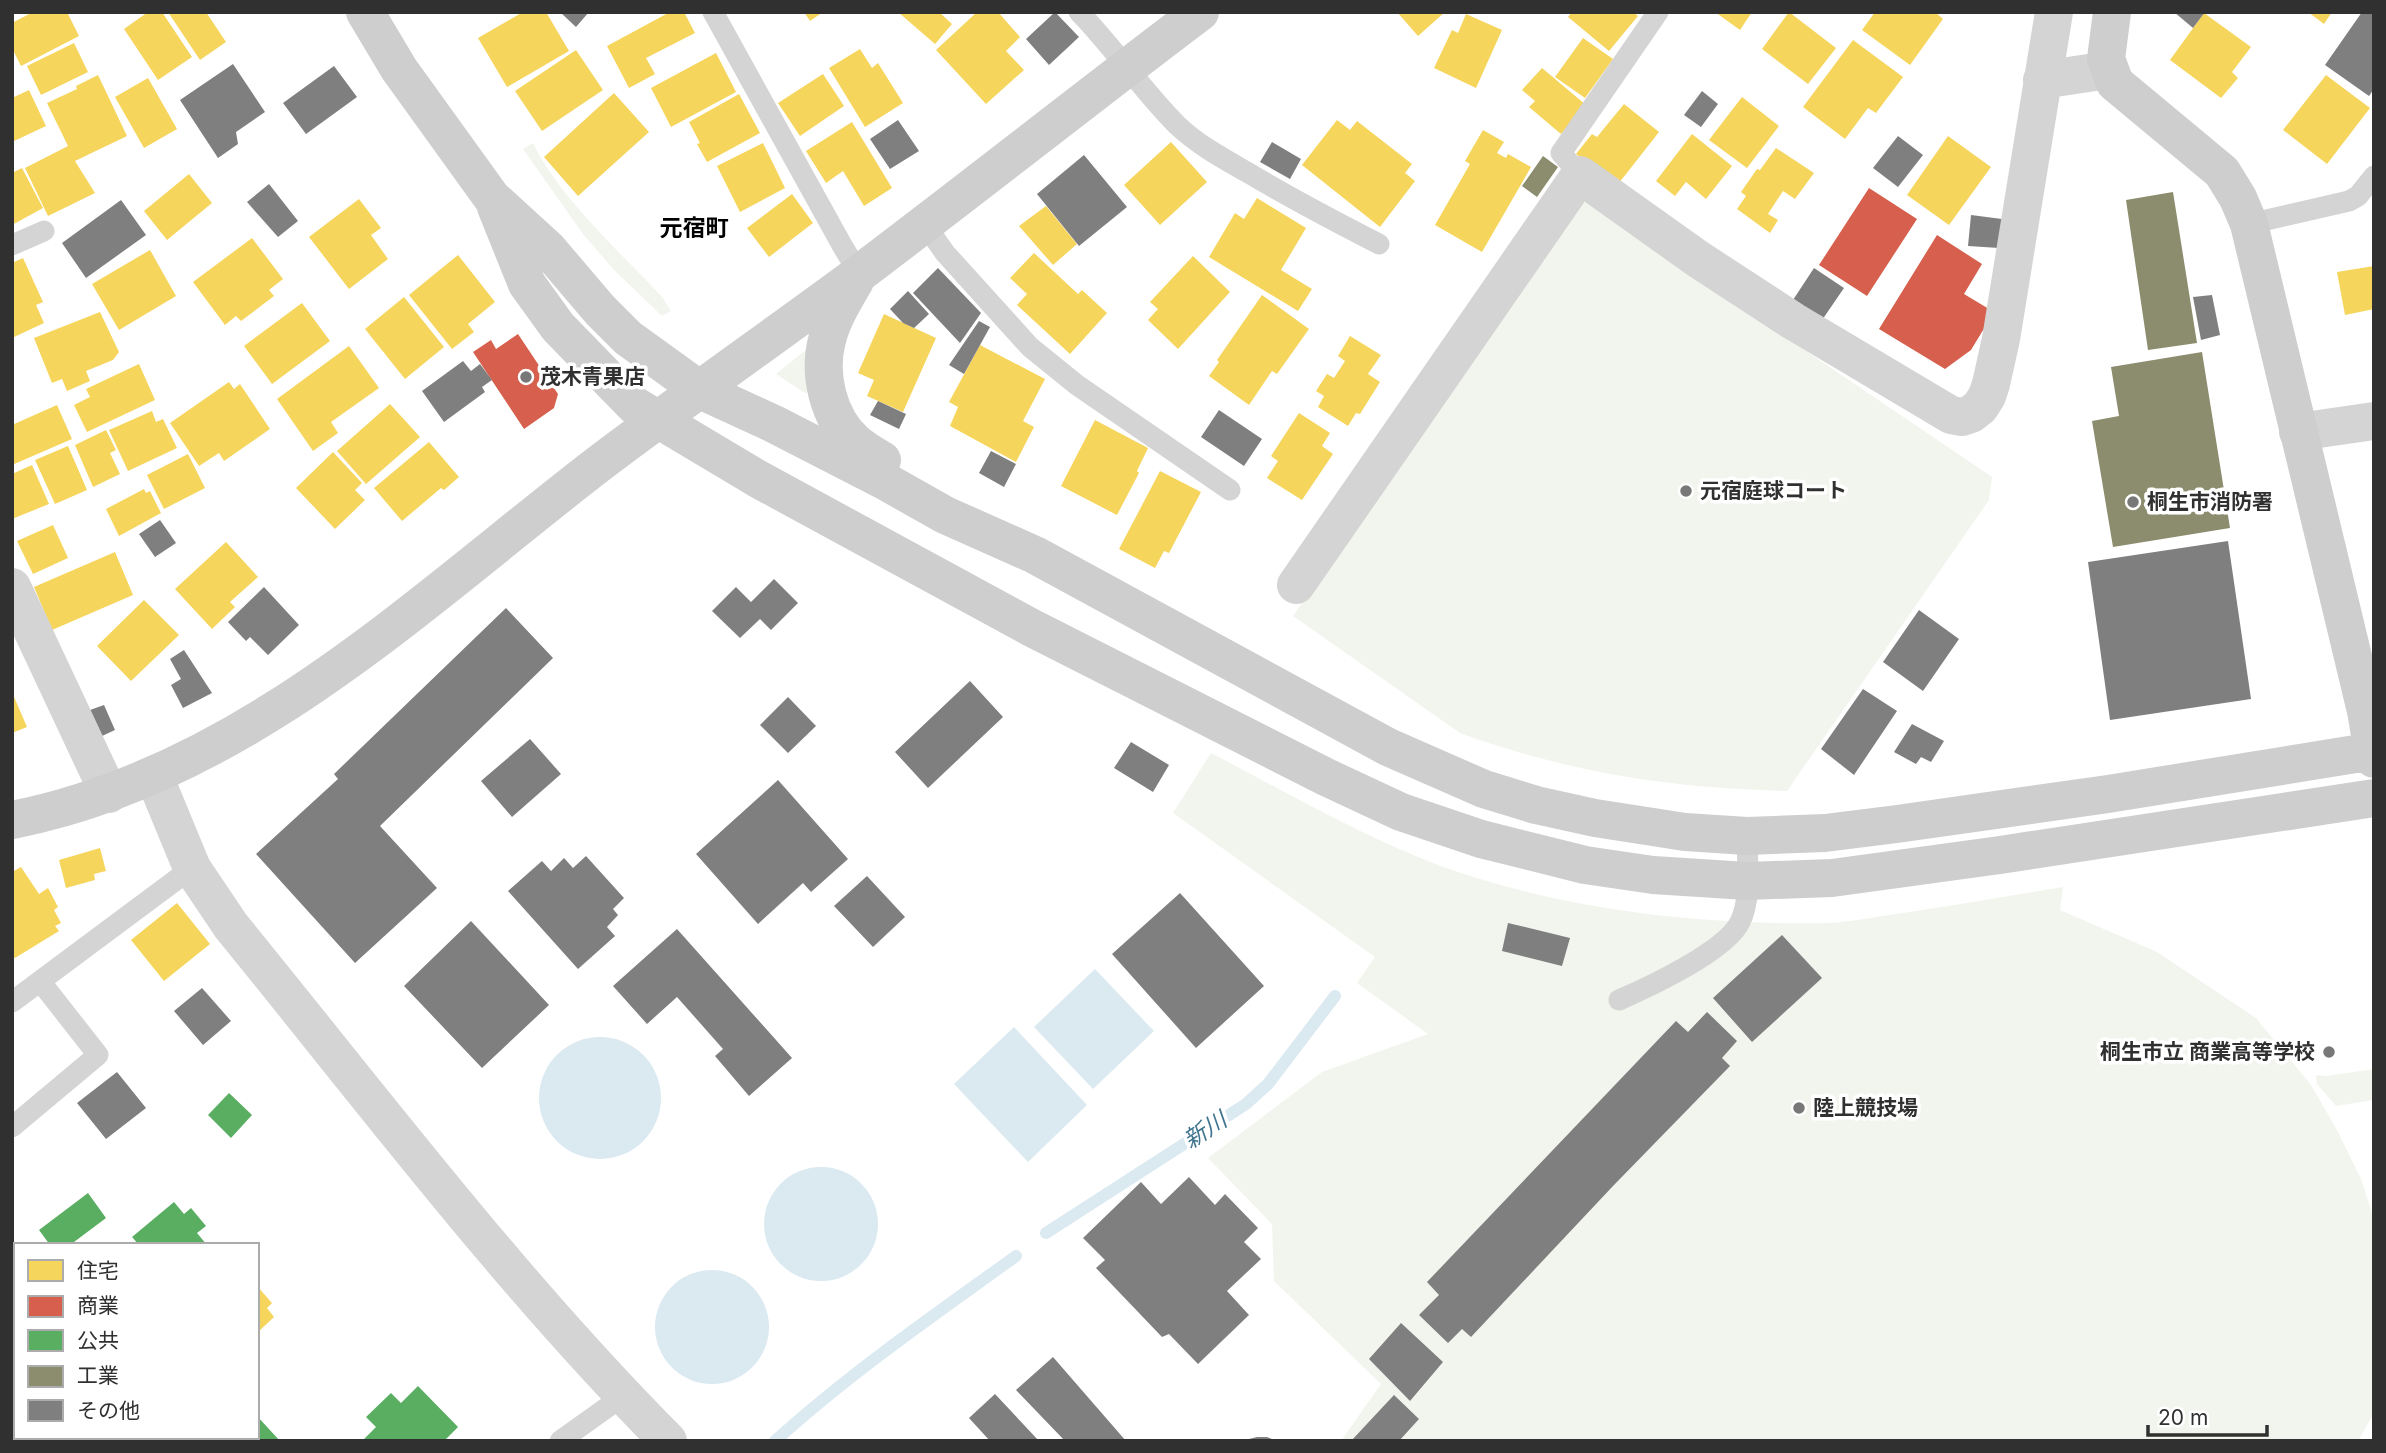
<svg xmlns="http://www.w3.org/2000/svg" width="2386" height="1453" font-family="Inter,'Noto Sans JP',sans-serif">
<rect width="100%" height="100%" fill="#fff"/>
<path fill="#f2f5ed" d="M533 143C558 196 622 254 663 298L671 311 662 316 614 270 583 234 523 149Z
M1586 202 1992 477 1989 500 1787 791C1670 788 1570 773 1460 733L1293 616 1578 204Z
M812 345V390L805 393 776 374Z
M1211 753C1286 792 1359 835 1438 865 1562 910 1698 925 1828 923 1851 922 1874 917 1896 914 1952 906 2008 896 2063 887L2060 910 2157 952 2256 1018 2311 1085 2337 1130 2361 1179 2374 1219V1413L2358 1441H1341L1381 1384 1274 1281 1272 1224 1208 1158 1322 1072 1428 1034 1357 983 1375 957 1173 813Z
M2374 1069V1100L2336 1106 2317 1084 2316 1075 2326 1076Z
M12 1349 16 1353V1437H98L101 1441H12Z"/>
<path fill="#dbe9f1" d="M1095 969 1154 1031 1093 1089 1034 1027Z
M1014 1027 1087 1105 1028 1162 954 1084Z
M539 1098a61 61 0 1 1 122 0a61 61 0 1 1-122 0Z
M764 1224a57 57 0 1 1 114 0a57 57 0 1 1-114 0Z
M655 1327a57 57 0 1 1 114 0a57 57 0 1 1-114 0Z"/>
<path fill="#f6d55c" d="M33 12H67L79 36 21 66 12 48V23Z
M148 12H162L192 57 158 80 124 29Z
M168 12H206L226 42 200 60Z
M523 12H546L569 51 507 87 478 38Z
M670 12H684L695 33 646 58 655 74 629 88 607 46Z
M804 12H823L810 21Z
M898 12H939L952 24 935 44Z
M977 12H998L1020 37 1006 51 1024 70 986 104 936 50Z
M1397 12H1445L1418 36Z
M1572 12H1633L1638 16 1609 51 1568 17Z
M1715 12H1752L1740 30Z
M1789 12 1836 48 1808 84 1762 49Z
M1875 12H1935L1943 19 1910 65 1862 30Z
M2308 12H2332L2324 24Z
M2204 13 2251 47 2232 72 2238 78 2221 98 2170 60Z
M1466 14 1502 30 1476 88 1434 68 1452 30 1458 33Z
M1583 38 1613 59 1585 98 1555 77Z
M1853 40 1903 77 1876 113 1868 108 1845 139 1803 107Z
M74 43 88 72 41 95 27 66Z
M860 49 872 68 878 63 903 103 865 127 829 68Z
M576 50 603 90 542 131 515 91Z
M716 53 736 92 671 127 651 88Z
M1542 68 1586 105 1561 134 1529 107 1535 101 1522 90Z
M823 74 844 106 800 136 778 103Z
M98 75 127 136 75 161 95 193 48 216 25 168 68 146 47 103 77 89 76 86Z
M2326 75 2370 108 2327 164 2283 130Z
M148 78 177 129 144 148 115 97Z
M29 90 46 126 12 142V98Z
M614 93 649 132 578 196 544 157Z
M739 94 760 133 707 162 697 144 700 143 689 122Z
M1742 97 1779 126 1747 168 1709 140Z
M1624 104 1659 132 1619 183 1589 165 1576 154 1592 134 1597 137Z
M1337 120 1350 130 1357 121 1412 164 1405 173 1415 181 1380 227 1302 165Z
M852 122 892 188 864 206 843 171 826 183 806 151Z
M1483 130 1504 142 1497 153 1506 158 1508 154 1531 167 1482 252 1435 225 1470 164 1465 161Z
M1692 134 1732 166 1706 199 1686 182 1675 196 1656 181Z
M1948 136 1991 167 1949 225 1907 195Z
M1171 142 1207 182 1160 225 1124 185Z
M763 143 785 188 740 212 717 166Z
M1776 148 1814 173 1795 199 1783 191 1768 214 1778 220 1770 233 1737 209 1746 196 1741 192 1757 169 1760 170Z
M22 168 43 208 12 225V173Z
M189 174 212 203 167 240 144 211Z
M792 194 813 223 769 257 747 228Z
M1257 198 1306 228 1281 270 1312 289 1298 311 1209 257 1235 213 1244 219Z
M359 199 381 228 371 235 388 259 349 289 309 237Z
M1046 206 1077 244 1053 265 1019 226Z
M252 238 283 279 269 290 274 296 241 321 236 316 225 325 193 282Z
M150 250 176 296 119 330 92 284Z
M1034 253 1078 294 1082 290 1107 313 1070 354 1017 305 1027 294 1010 278Z
M458 255 495 302 468 324 474 332 452 349 409 295Z
M1193 256 1230 292 1178 349 1148 320 1158 309 1150 302Z
M23 258 43 302 36 305 44 323 12 338V263Z
M2374 266V309L2345 315 2337 272Z
M1262 295 1309 329 1277 374 1272 371 1249 405 1209 376 1219 362 1217 360Z
M404 297 444 347 405 379 365 329Z
M302 303 330 341 272 384 244 346Z
M100 312 119 352 113 360 86 371 90 381 67 391 62 379 52 383 34 338Z
M884 314 936 338 903 412 867 396 874 380 858 373Z
M1350 336 1381 355 1368 374 1380 382 1360 414 1356 413 1348 426 1318 407 1324 396 1316 391 1327 374 1334 378 1345 361 1338 356Z
M980 345 1045 379 1023 421 1034 427 1016 462 950 426 958 407 949 402Z
M349 346 379 388 331 422 338 433 313 451 277 399Z
M139 364 155 400 87 432 74 405 90 397 86 389Z
M229 382 234 389 240 384 270 429 224 461 219 453 199 466 170 423Z
M390 404 420 437 366 484 337 451Z
M57 405 72 439 12 465V425Z
M152 411 156 422 163 419 177 448 128 471 109 430Z
M1299 413 1330 433 1322 446 1333 454 1302 500 1267 478 1278 461 1271 456Z
M1095 420 1148 448 1137 471 1139 473 1117 515 1061 486Z
M106 430 116 450 110 453 120 474 93 487 75 445Z
M429 442 459 477 444 490 441 488 402 521 374 488Z
M68 446 87 490 55 504 35 460Z
M333 452 362 483 355 490 365 500 335 529 296 488Z
M188 454 205 488 164 509 147 475Z
M32 465 49 504 12 519V474Z
M1160 471 1201 492 1169 553 1164 551 1155 568 1119 549Z
M144 489 146 493 150 491 161 513 119 536 106 509Z
M53 525 68 558 33 574 17 541Z
M226 542 258 577 230 602 235 607 212 629 175 589Z
M115 552 133 595 52 630 34 587Z
M144 600 179 635 131 681 97 646Z
M12 692 27 727 12 733Z
M100 848 106 871 94 874 95 880 66 888 59 860Z
M21 867 39 894 48 888 58 907 54 910 61 923 55 926 59 931 15 958 12 955V872Z
M177 903 210 944 164 981 131 940Z
M257 1286 272 1303 267 1308 274 1317 257 1333Z"/>
<path fill="#d6604d" d="M1869 188 1917 219 1867 296 1819 265Z
M1937 235 1982 264 1964 294 1994 312 1971 350 1945 369 1879 329Z
M518 334 558 394 554 408 524 429 473 352 491 340 496 349Z"/>
<path fill="#5aae61" d="M229 1093 252 1115 231 1138 208 1115Z
M88 1193 106 1218 70 1245H50L39 1230Z
M174 1202 184 1214 191 1208 206 1226 197 1233 207 1245H139L132 1237Z
M418 1386 458 1427 444 1441H362L376 1427 366 1417 391 1393 401 1403Z
M257 1416 280 1441H177L181 1437H257Z"/>
<path fill="#8c8c6e" d="M1543 156 1558 167 1537 197 1522 186Z
M2173 192 2197 343 2148 350 2126 200Z
M2202 352 2230 528 2113 547 2092 421 2119 416 2111 367Z"/>
<g fill="none" stroke-linecap="round" stroke-linejoin="round">
<path stroke="#dbe9f1" stroke-width="12" d="M1046 1233 1246 1104 1268 1084 1335 996
M775 1441C850 1373 934 1315 1016 1256"/>
</g>
<path fill="#7f7f7f" d="M560 12H589L576 27Z
M1055 12 1079 37 1049 65 1026 39Z
M2174 12H2205L2193 28Z
M2362 12H2374V89L2369 96 2325 65Z
M233 64 265 112 236 132 238 144 218 158 180 100Z
M334 66 357 97 306 134 283 103Z
M1702 91 1718 104 1701 127 1684 115Z
M898 120 919 151 890 169 870 139Z
M1898 136 1923 155 1898 187 1873 168Z
M1272 142 1301 159 1290 179 1260 162Z
M1084 155 1127 207 1079 246 1037 194Z
M269 184 298 221 278 237 247 202Z
M121 200 146 235 86 278 62 243Z
M1971 215 2002 219 1999 248 1968 246Z
M938 268 981 313 960 343 913 293Z
M1814 268 1844 288 1820 323 1791 303Z
M908 291 929 314 914 328 903 323 890 309Z
M2212 295 2220 335 2201 340 2193 297Z
M979 321 990 327 964 374 949 365Z
M463 361 471 371 480 364 492 380 482 387 485 392 444 422 422 391Z
M878 401 906 414 899 429 870 415Z
M1219 410 1262 439 1244 466 1201 437Z
M991 451 1016 464 1004 487 979 473Z
M160 520 176 543 155 557 139 534Z
M2228 541 2251 699 2110 720 2088 562Z
M774 579 798 603 771 630 760 619 740 638 712 611 736 587 751 602Z
M264 587 299 625 268 655 250 637 246 641 228 622Z
M506 608 553 658 380 826 437 888 355 963 256 854 338 779 334 774Z
M1919 610 1959 639 1923 691 1883 662Z
M184 650 212 693 183 708 171 685 181 679 170 659Z
M970 681 1003 717 928 788 895 752Z
M1863 689 1897 711 1854 775 1821 749Z
M788 697 816 726 788 753 760 725Z
M104 705 115 730 102 736 90 710Z
M1912 724 1944 741 1931 762 1921 757 1916 764 1894 752Z
M530 739 561 774 512 817 481 781Z
M1131 742 1169 765 1153 792 1114 768Z
M778 780 848 859 811 892 803 883 758 924 696 854Z
M586 856 624 898 613 909 618 915 607 927 615 936 578 969 508 891 542 861 551 871 564 858 573 868Z
M867 876 905 917 873 947 834 906Z
M1180 893 1264 986 1196 1048 1112 954Z
M471 921 549 1005 482 1068 404 986Z
M1508 923 1570 938 1562 966 1502 951Z
M677 929 792 1058 749 1096 715 1056 723 1049 677 997 647 1024 613 986Z
M1782 935 1822 978 1752 1042 1713 998Z
M202 988 231 1021 203 1045 174 1011Z
M1707 1012 1737 1041 1722 1058 1730 1066 1613 1186 1471 1337 1462 1329 1448 1343 1419 1315 1439 1295 1427 1282 1676 1021 1688 1032Z
M117 1072 146 1108 106 1139 77 1103Z
M1189 1177 1215 1205 1225 1194 1258 1228 1244 1242 1261 1259 1227 1291 1249 1315 1198 1364 1169 1334 1162 1337 1096 1268 1105 1260 1083 1238 1141 1182 1161 1204Z
M1401 1323 1443 1362 1410 1401 1369 1359Z
M1053 1357 1126 1441H1065L1016 1390Z
M995 1394 1039 1441H990L969 1418Z
M1394 1395 1419 1419 1399 1441H1351Z
M1257 1437H1267L1277 1441H1241Z"/>
<g fill="none" stroke-linecap="round" stroke-linejoin="round">
<path stroke="#d4d4d4" stroke-width="21" d="M713 12 843 247 859 273
M1079 12C1114 48 1142 90 1177 125 1199 146 1226 160 1252 175 1294 200 1336 222 1379 244
M1580 175 1561 153 1658 12
M924 223 945 253 1030 347 1077 385 1230 490
M2249 224 2349 201 2358 196 2374 176
M12 245 44 231
M1619 1000C1649 987 1726 951 1740 922 1752 897 1747 863 1747 836
M12 1002 192 868
M12 1127 98 1055 40 981
M560 1441 623 1396"/>
<path stroke="#d4d4d4" stroke-width="38" d="M2042 80 2108 70
M2298 432 2374 421
M1296 585 1580 175 1698 259 1793 321 1951 415 1962 417 1971 414 1980 407 1987 396 1991 384 2001 339 2054 12
M12 587 109 794
M154 776 192 868 231 926C373 1100 509 1281 668 1441"/>
<path stroke="#cecece" stroke-width="38" d="M365 12 399 69 492 198 548 249 600 310 628 338 700 390 774 424 883 480 945 515 1035 555 1388 747 1484 789 1536 805 1595 818 1685 832 1747 836 1825 833 1897 824 2108 794 2374 751
M2112 12 2106 59 2115 83 2222 172 2238 198 2249 224 2366 711 2374 759
M496 207 527 284 558 327 634 405 758 479 1032 628 1326 777 1401 812 1481 839 1585 865 1653 875 1747 881 1832 878 2000 855 2374 798
M855 281C844 300 832 319 827 340 818 374 828 418 855 442 863 449 873 455 882 460
M12 820C242 775 417 604 596 466 683 400 772 338 860 273 974 187 1086 98 1200 12"/>
</g>
<g fill="#787878" stroke="#fff" stroke-width="2.5">
<circle cx="526" cy="377" r="7"/>
<circle cx="1686" cy="491" r="7"/>
<circle cx="2133" cy="502" r="7"/>
<circle cx="2329" cy="1052" r="7"/>
<circle cx="1799" cy="1108" r="7"/>
</g>
<g text-anchor="middle" stroke-width="7" stroke-linejoin="round" paint-order="stroke">
<g font-size="21" font-weight="bold" fill="#303030" stroke="#fff" text-anchor="start">
<text x="540" y="384">茂木青果店</text>
<text x="1700" y="498">元宿庭球コート</text>
<text x="2147" y="509">桐生市消防署</text>
<text x="2315" y="1059" text-anchor="end">桐生市立 商業高等学校</text>
<text x="1813" y="1115">陸上競技場</text>
</g>
<g font-size="23" font-weight="bold" fill="#000" stroke="#fff">
<text x="694" y="236">元宿町</text>
</g>
<g font-size="23" font-style="italic" fill="#407590" stroke="#fff">
<text transform="translate(1205 1130) rotate(-33)" y="8">新川</text>
</g>
</g>
<rect width="2386" height="1453" fill="none" stroke="#303030" stroke-width="28"/>
<rect x="14" y="1243" width="245" height="196" fill="#ffffff" stroke="#acacac" stroke-width="2"/>
<rect x="28" y="1260" width="35" height="21" fill="#f6d55c" stroke="#acacac" stroke-width="2"/>
<text x="77" y="1278" font-size="21" fill="#303030">住宅</text>
<rect x="28" y="1296" width="35" height="21" fill="#d6604d" stroke="#acacac" stroke-width="2"/>
<text x="77" y="1313" font-size="21" fill="#303030">商業</text>
<rect x="28" y="1330" width="35" height="21" fill="#5aae61" stroke="#acacac" stroke-width="2"/>
<text x="77" y="1348" font-size="21" fill="#303030">公共</text>
<rect x="28" y="1366" width="35" height="21" fill="#8c8c6e" stroke="#acacac" stroke-width="2"/>
<text x="77" y="1383" font-size="21" fill="#303030">工業</text>
<rect x="28" y="1400" width="35" height="21" fill="#7f7f7f" stroke="#acacac" stroke-width="2"/>
<text x="77" y="1418" font-size="21" fill="#303030">その他</text>
<path d="M2148 1425v10h119v-10" fill="none" stroke="#303030" stroke-width="3.5"/>
<text x="2158" y="1425" font-size="21" fill="#303030" stroke="#ffffff" stroke-width="5" paint-order="stroke">20 m</text>
</svg>
